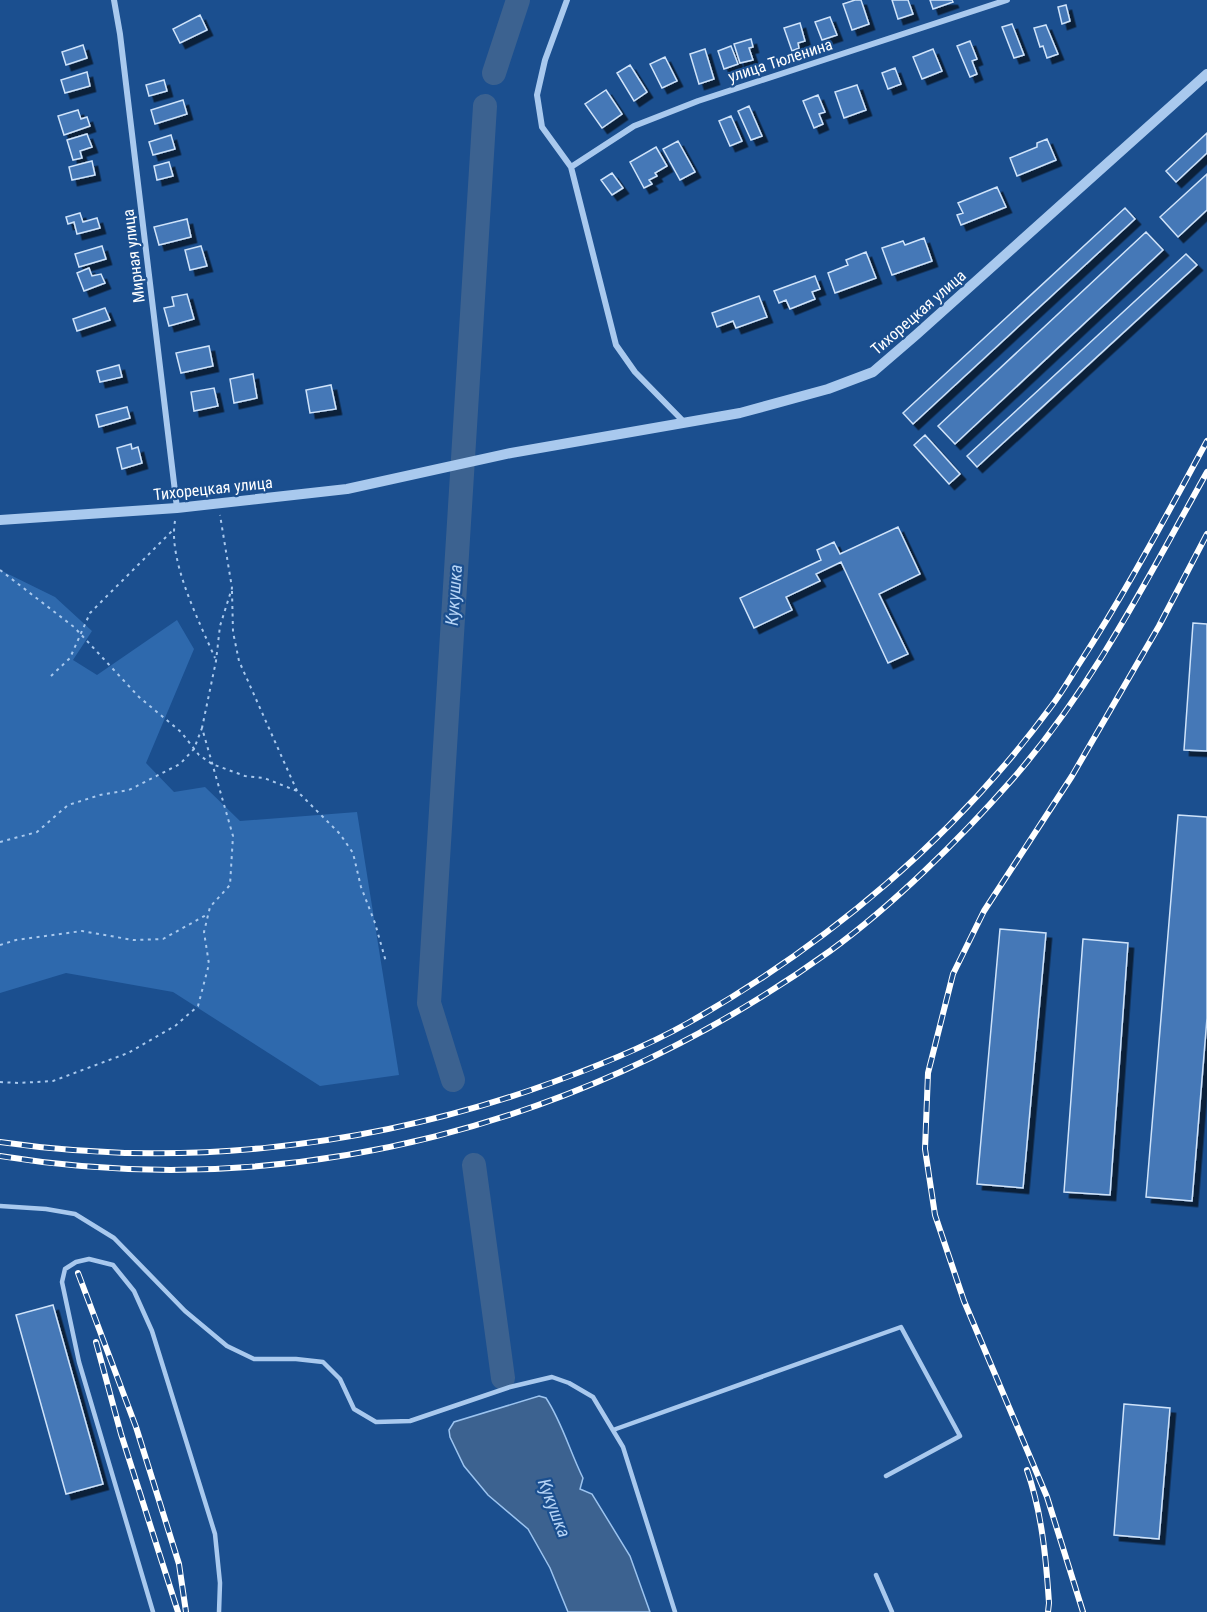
<svg xmlns="http://www.w3.org/2000/svg" width="1207" height="1612" font-family="'Roboto Condensed',sans-serif">
<defs>
<filter id="shadow"><feDropShadow dx="5.5" dy="5.5" stdDeviation="0" flood-color="#0009"/></filter>
</defs>
<rect width="100%" height="100%" fill="#1b4f8f"/>
<path fill="#2e69ad" d="M0 570 55 597 92 631 73 660 97 675 177 620 194 649 146 763 174 792 205 787 240 821 357 812 399 1075 320 1086 173 992 66 973 0 993Z"/>
<path fill="#3c6290" stroke="#9cc4f0" stroke-width="1.5" d="M539 1396 546 1398C562 1422 570 1452 583 1478L580 1489 592 1494 630 1556 650 1612H568L550 1568 528 1529 488 1495 464 1466 450 1437 449 1430 454 1422Z"/>
<g fill="none" stroke-linecap="round" stroke-linejoin="round">
<path stroke="#3c6290" stroke-width="24" d="M494 73 518 0
M453 1080 429 1003 485 106
M474 1165 503 1378"/>
</g>
<path fill="#4478b7" stroke="#cfe3fa" stroke-width="1.5" filter="url(#shadow)" d="M855 0H861L869 24 852 30 843 4Z
M892 0H908L913 14 898 19Z
M930 0H952L953 2 933 9Z
M1066 5 1070 21 1062 24 1058 7Z
M200 15 207 30 180 43 173 29Z
M830 17 837 35 822 40 815 22Z
M800 23 805 41 798 43 799 48 792 51 784 28Z
M1012 24 1024 55 1014 58 1002 27Z
M1046 25 1058 54 1047 58 1043 46 1040 47 1034 28Z
M751 39 753 47 749 48 753 60 740 63 734 44Z
M970 41 977 59 972 61 977 74 970 77 957 46Z
M83 45 87 58 66 65 62 52Z
M731 46 738 64 724 69 718 51Z
M705 49 714 79 699 84 690 54Z
M933 49 942 71 922 79 913 57Z
M665 57 677 81 662 88 650 64Z
M630 65 647 92 634 101 617 73Z
M895 68 901 84 888 89 882 73Z
M87 72 90 86 65 93 61 80Z
M164 80 167 91 149 96 146 85Z
M857 85 866 110 844 118 835 92Z
M606 90 622 114 602 128 585 104Z
M818 95 825 112 819 114 823 124 814 128 803 101Z
M183 100 187 114 155 124 151 110Z
M749 106 762 136 751 140 738 111Z
M78 110 81 119 87 117 90 126 64 135 58 116Z
M731 116 742 141 730 146 719 121Z
M1207 133V153L1176 182 1166 171Z
M87 134 92 147 80 151 82 158 73 160 67 140Z
M171 135 175 149 153 155 149 142Z
M1047 139 1056 160 1017 176 1010 158 1037 147V143Z
M678 141 695 172 680 180 663 149Z
M656 147 667 166 655 173 657 176 649 180 652 184 644 188 630 162Z
M92 161 95 175 72 180 69 167Z
M169 162 173 176 157 180 154 166Z
M612 173 623 188 612 195 601 180Z
M1207 174V210L1178 237 1160 217Z
M997 187 1006 207 961 225 957 215 963 213 958 203Z
M1125 208 1135 219 913 424 903 413Z
M80 213 83 222 97 218 100 228 77 234 74 222 68 224 66 217Z
M187 219 191 237 159 245 154 227Z
M1146 232 1163 250 955 444 938 426Z
M924 238 932 261 892 275 882 248 903 241 905 245Z
M102 246 106 259 79 267 75 254Z
M201 246 207 266 190 270 185 250Z
M866 252 876 278 835 293 828 273 848 265 846 260Z
M1186 254 1197 265 977 467 967 456Z
M89 268 92 276 101 274 105 283 84 291 77 273Z
M815 276 820 289 812 292 815 299 790 309 786 300 779 303 774 291Z
M187 294 194 319 169 326 164 308 174 306 172 297Z
M759 296 767 317 736 328 733 321 717 327 712 313Z
M105 308 110 320 77 331 73 319Z
M209 346 213 366 181 373 176 353Z
M119 365 122 377 100 382 97 371Z
M253 374 257 398 234 403 230 379Z
M331 385 336 409 310 413 306 390Z
M214 388 218 406 194 411 191 392Z
M127 407 130 418 99 427 96 415Z
M925 435 960 474 949 484 914 445Z
M131 444 132 449 138 447 142 463 122 469 117 448Z
M898 527 920 574 879 594 908 654 888 663 841 562 816 574 820 581 786 597 792 610 754 628 740 598 821 560 817 550 834 542 840 554Z
M1193 623 1207 624V751L1184 750Z
M1178 815 1207 817V1018L1192 1201 1146 1197Z
M1000 929 1046 933 1023 1188 977 1184Z
M1083 939 1128 943 1110 1195 1064 1192Z
M53 1305 103 1484 66 1494 16 1315Z
M1124 1404 1170 1408 1159 1539 1114 1535Z"/>
<g fill="none" stroke-linecap="round" stroke-linejoin="round">
<path stroke="#a9c9ee" stroke-width="2" stroke-dasharray="3 4.5" stroke-linecap="butt" d="M175 521C168 561 199 621 215 658
M0 570 74 627 139 697 181 732 199 755 212 764 245 776 264 778 297 791
M232 591 233 632 239 661 297 791 340 834 353 853 361 887 375 923 386 962
M51 676 70 658 90 613 173 530
M0 842 37 832 68 805 100 795 129 790 180 764 194 749 202 728
M0 945 16 940 82 931 133 940 163 939 208 914
M0 1082 18 1083 53 1081 128 1053 175 1026 198 1006 209 964 204 932 210 907 230 885 233 836 202 728 216 661 220 626 232 588 220 515"/>
<path stroke="#a9c9ee" stroke-width="4.5" d="M0 1206 46 1209 75 1214 114 1238 185 1311 227 1346 254 1359H296L323 1362 340 1379 354 1409 376 1422 410 1421 510 1387 552 1377 569 1383 593 1397 623 1447 675 1612
M613 1430 901 1327 960 1436 886 1476
M876 1575 892 1612
M153 1612 79 1362 62 1282 65 1269 76 1262 89 1259 113 1265 134 1291 152 1331 215 1534 220 1583 219 1612"/>
<path stroke="#a9c9ee" stroke-width="6" d="M114 0 120 34 177 508
M567 0 545 60 537 95 542 127 571 167 616 345 635 372 685 423
M571 167 634 126 698 101 1007 0"/>
<path stroke="#a9c9ee" stroke-width="10" d="M0 520 177 508 347 489 511 453 740 413 828 389 873 372 916 335 1207 74"/>
<defs>
<path id="rail" d="M0 1142C178 1168 359 1148 528 1091 583 1072 638 1051 688 1023 828 944 955 837 1050 708 1061 694 1070 678 1079 664 1126 592 1166 516 1207 441
M0 1156C295 1204 589 1124 830 951 893 905 959 840 1010 782 1092 689 1147 579 1207 472
M78 1273 136 1427 179 1564 186 1612
M96 1342 121 1434 178 1612
M1027 1470C1042 1513 1046 1558 1049 1603L1048 1612
M1083 1612 1047 1497 964 1301 935 1215 925 1149 928 1073 953 974 984 911 1072 776 1159 626 1207 534"/>
</defs>
<use href="#rail" stroke="#fff" stroke-width="6"/>
<use href="#rail" stroke="#1b4f8f" stroke-width="4" stroke-dasharray="11" stroke-linecap="butt"/>
</g>
<g text-anchor="middle" stroke-width="4.5" stroke-linejoin="round" paint-order="stroke">
<g font-size="16" fill="#fff" stroke="#1b4f8f">
<text transform="translate(780 60) rotate(-18)" y="6">улица Тюленина</text>
<text transform="translate(133 256) rotate(-97)" y="6">Мирная улица</text>
<text transform="translate(918 312) rotate(-41)" y="6">Тихорецкая улица</text>
<text transform="translate(213 488) rotate(-6)" y="6">Тихорецкая улица</text>
</g>
<g font-size="18" font-style="italic" fill="#b5d3f5" stroke="#1b4f8f">
<text transform="translate(454 595) rotate(-86)" y="6">Кукушка</text>
<text transform="translate(554 1508) rotate(69)" y="6">Кукушка</text>
</g>
</g>
</svg>
